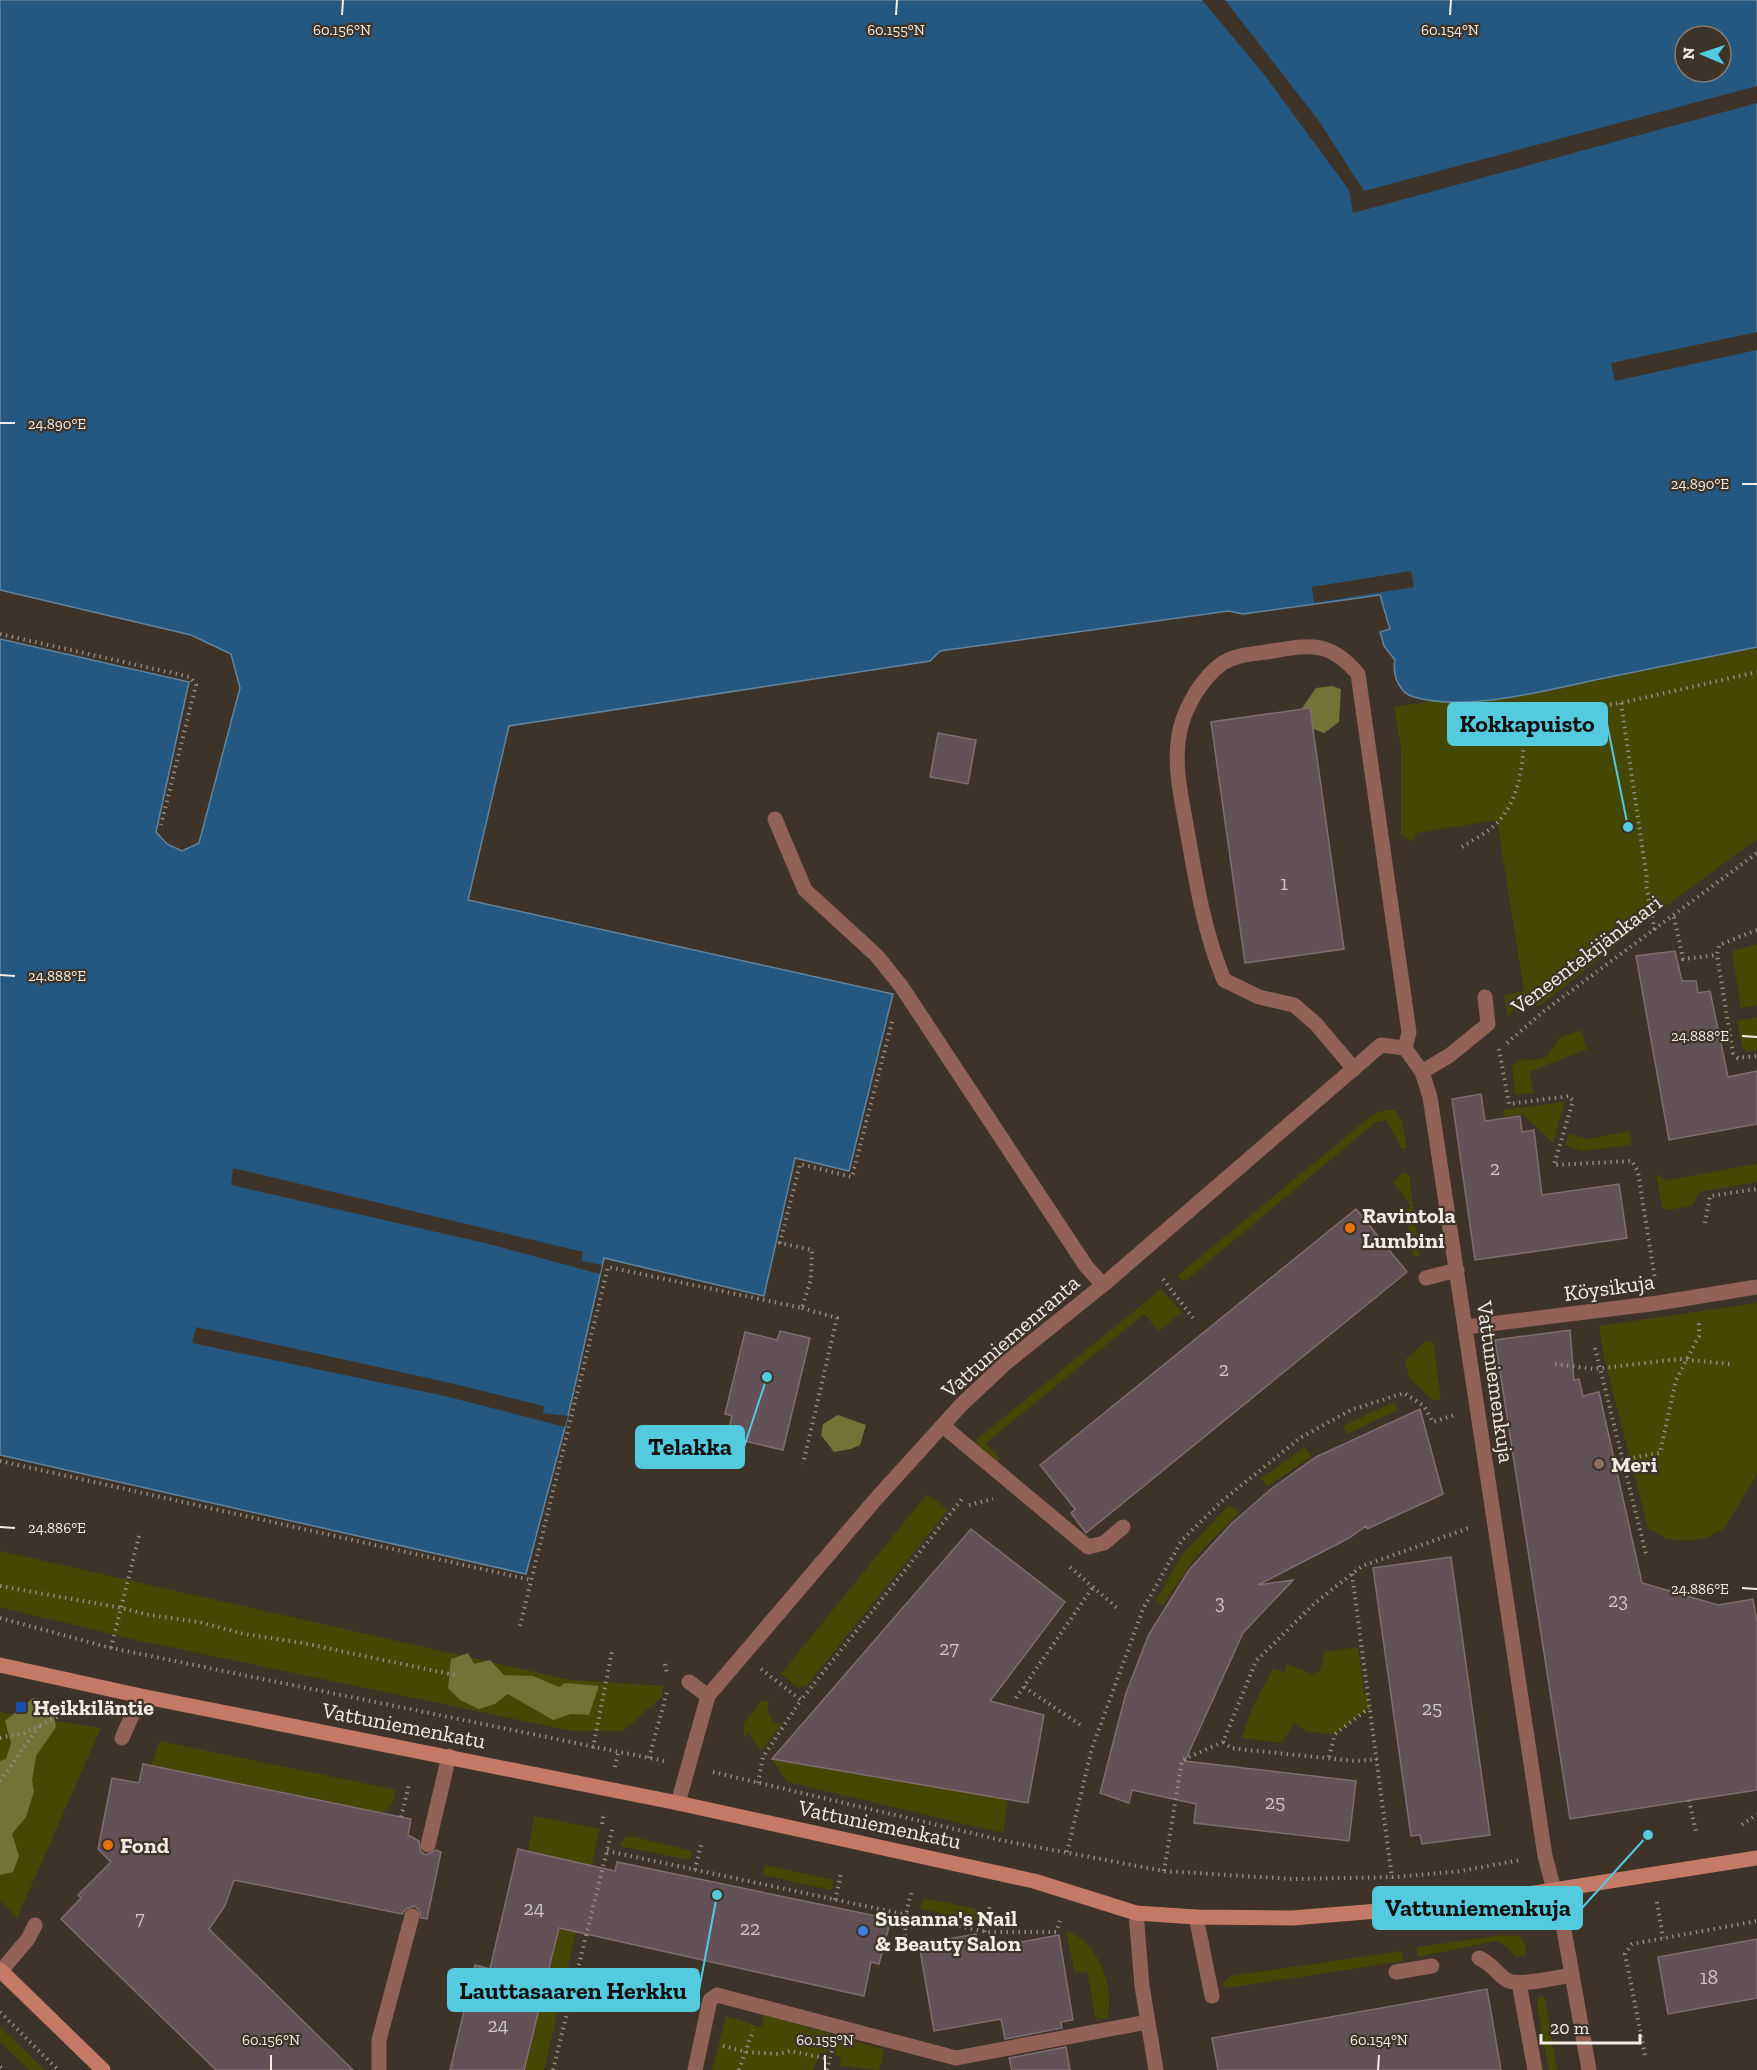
<svg xmlns="http://www.w3.org/2000/svg" width="1757" height="2070" font-family="'Zilla Slab',serif">
<rect width="100%" height="100%" fill="#3e3328"/>
<path fill="#454705" d="M1757 647V839L1658 912 1553 995 1540 1005 1526 1006 1525 1002 1515 1007 1508 1018 1504 995 1524 991 1497 820 1417 833 1413 842 1401 835V748L1394 707 1436 701H1473L1519 696Z
M1757 944V1005L1741 1008 1732 951Z
M1757 1017V1050L1749 1052 1743 1049 1737 1021Z
M1581 1030 1587 1049 1529 1072 1534 1093 1515 1095 1512 1066 1523 1059 1535 1060 1547 1056 1559 1038Z
M1565 1102 1553 1143 1522 1114 1504 1117 1503 1110Z
M1384 1110H1395L1402 1122 1407 1149H1402L1386 1120 1376 1122 1184 1282 1177 1276 1371 1116Z
M1629 1131 1632 1140 1630 1145 1582 1151 1565 1145 1569 1134 1589 1139Z
M1757 1164V1182L1699 1192 1692 1206 1668 1210 1662 1207 1656 1174 1667 1180Z
M1404 1172 1409 1175 1419 1256 1414 1257 1405 1211 1411 1206 1393 1182Z
M1161 1289 1182 1312 1159 1331 1144 1314 986 1443 999 1458 997 1462 977 1447V1439Z
M1757 1303V1474L1724 1529 1709 1537 1689 1541 1667 1539 1648 1528 1604 1358 1599 1326Z
M1433 1341 1441 1399 1433 1400 1410 1379 1405 1360 1425 1342Z
M1394 1402 1398 1410 1347 1434 1343 1426Z
M1305 1447 1312 1456 1267 1487 1261 1478Z
M927 1494 948 1510 805 1688 802 1686 799 1689 781 1674Z
M1229 1505 1239 1512 1194 1559 1163 1605 1156 1601 1181 1556Z
M0 1551 570 1680 663 1686 662 1697 623 1731H572L136 1640 0 1607Z
M1358 1647 1364 1694H1368L1369 1708 1335 1734 1307 1732 1295 1723 1281 1743 1242 1738 1253 1706 1273 1669 1284 1673 1287 1664 1312 1674 1320 1671 1325 1652Z
M762 1700 769 1702 767 1710 774 1724 782 1723 761 1752 749 1733 744 1738V1723Z
M0 1712 101 1728 17 1918 0 1901Z
M160 1741 396 1790 392 1805 381 1814 151 1765Z
M772 1759 1008 1799 1003 1833 787 1782Z
M534 1816 600 1829 544 2070H524L545 1982 535 1964 551 1967 574 1862 528 1851Z
M630 1836 692 1851 690 1860 620 1846 624 1838Z
M765 1865 834 1880 831 1890 763 1875Z
M923 1898 981 1910 979 1921 921 1909Z
M1066 1931C1098 1941 1115 1987 1107 2018L1096 2020 1087 1971 1075 1973Z
M1502 1935 1520 1936 1526 1945V1955L1516 1957 1504 1945 1496 1941 1418 1957 1417 1947Z
M1401 1951 1404 1961 1227 1988 1222 1984 1230 1976Z
M1538 1996 1545 1998 1557 2070H1549L1537 2007Z
M764 2015 831 2034 826 2054 820 2053 813 2070H712L726 2016 761 2027Z
M0 2027 45 2070H29L0 2042Z
M839 2036 884 2050 879 2070 840 2066 841 2057 834 2055Z"/>
<path fill="#717436" d="M1332 686 1341 689 1339 722 1324 733 1293 721 1316 688Z
M838 1415 866 1425 860 1445 851 1449 834 1452 821 1435 823 1424Z
M468 1653 474 1664 490 1660 504 1675 533 1676 559 1687 565 1683 599 1686 589 1715 571 1714 553 1720 508 1694 495 1704 479 1709 460 1700 448 1688 451 1659Z
M33 1698 52 1706 56 1727 36 1756 32 1781 34 1791 26 1817 12 1834 19 1856 13 1872 0 1875V1761L6 1759 11 1743 5 1721Z"/>
<path fill="#255880" stroke="#63849e" stroke-width="1.5" fill-rule="evenodd" d="M0 0H1757V647C1703 658 1649 669 1595 680 1544 691 1465 712 1414 697 1399 693 1392 675 1395 660L1384 646 1380 632 1390 629 1380 595 1243 614 1228 611 940 651 930 661 509 726 468 900 893 994 849 1171 795 1158 764 1296 604 1258 568 1416 526 1574 0 1455V639L189 682 156 832 167 844 182 851 199 843 240 688 231 654 191 635 0 590ZM1685 36H1721V72H1685Z"/>
<path fill="#3e3328" d="M1202 0H1225L1319 121 1364 191 1757 86V103L1353 213 1349 190 1263 73Z
M1757 332V350L1615 381 1611 363Z
M1411 571 1414 587 1314 603 1312 587Z
M233 1168 583 1252 582 1261 602 1265 600 1274 489 1244 231 1185Z
M196 1327 446 1382 544 1406 543 1413 568 1416 565 1427 445 1396 192 1343Z"/>
<path fill="#625157" stroke="#7f6d72" stroke-width="1.5" d="M1310 708 1344 949 1245 963 1211 722Z
M938 733 976 740 968 784 930 777Z
M1675 951 1682 981H1696L1698 993 1710 991 1728 1077 1757 1071V1124L1669 1140 1636 956Z
M1481 1094 1485 1121 1520 1116 1522 1132 1534 1130 1542 1195 1619 1184 1627 1238 1475 1260 1452 1099Z
M1356 1209 1407 1272 1086 1533 1071 1513 1075 1509 1040 1465Z
M1570 1330 1574 1380 1579 1379 1583 1396 1599 1392 1642 1583 1718 1605 1753 1599 1757 1623V1790L1570 1819 1495 1340Z
M780 1331 810 1338 783 1450 727 1437 732 1416 725 1414 745 1332 777 1340Z
M1420 1409 1443 1494 1367 1529 1366 1526 1349 1538 1258 1585 1293 1580 1243 1633 1185 1761 1356 1781 1349 1841 1194 1823 1196 1804 1132 1790 1129 1803 1100 1793 1126 1693 1149 1634 1189 1570 1232 1523 1271 1489 1316 1457Z
M971 1529 1065 1602 990 1701 1044 1715 1028 1803 772 1759Z
M1451 1557 1490 1835 1422 1844 1420 1835 1411 1836 1373 1568Z
M143 1764 411 1819 408 1835 419 1841 421 1852 426 1855 436 1850 441 1852 427 1919 421 1918 419 1910 414 1906 406 1909 402 1914 234 1880 225 1906 209 1929 353 2070H216L61 1919 81 1898 78 1895 111 1862 98 1849 112 1778 139 1783Z
M518 1849 615 1871 617 1862 891 1919 879 1964 871 1962 864 1996 559 1928 524 2070H450L475 1965 490 1969Z
M976 1934 978 1950 1059 1935 1073 2020 1061 2022 1062 2028 1005 2039 1001 2019 934 2031 919 1944Z
M1757 1939V1998L1668 2014 1658 1957Z
M1487 1989 1501 2070H1218L1212 2038Z
M1066 2047 1070 2070H1012L1009 2058Z"/>
<g fill="none" stroke-linecap="round" stroke-linejoin="round">
<path stroke="#948b82" stroke-width="4" stroke-dasharray="1.5 4.5" stroke-linecap="butt" d="M0 634 190 677 196 685 161 825
M1621 703 1647 879 1646 885 1655 931
M1462 847C1473 840 1487 833 1496 824 1522 799 1525 752 1524 719L1621 703 1757 672
M1674 917 1683 959 1717 955
M1757 930 1719 945 1717 955 1733 1053 1738 1058 1757 1056
M1507 1043 1544 1011 1757 853
M1499 1049 1509 1104 1569 1096 1573 1101 1554 1165 1632 1161 1638 1172 1655 1279
M1705 1223 1710 1196 1757 1189
M1163 1279 1193 1318
M802 1308 837 1318 803 1464
M1595 1348 1646 1554
M1555 1364 1595 1369 1679 1359 1730 1364
M0 1461 531 1580
M1616 1461 1660 1453 1676 1380 1699 1336V1321
M969 1505 993 1499
M1070 1567 1117 1608
M1352 1574 1392 1878
M0 1586 122 1608 149 1615 199 1622 244 1634 303 1643 459 1676
M0 1618 111 1648 664 1761
M520 1626 608 1267 802 1308 811 1279 812 1250 780 1243 800 1164 852 1177 893 1018
M111 1648 139 1536
M665 1664 667 1673
M761 1669 801 1700 962 1499
M1024 1687 1082 1726
M1016 1698 1093 1587
M0 1738 24 1733 59 1716
M1223 1742 1231 1748 1247 1750 1356 1761 1377 1759
M593 1748 612 1651
M1329 1757 1335 1734 1369 1708
M649 1758 667 1692
M615 1767 618 1753
M713 1772 1005 1841 1164 1871 1292 1879 1397 1877 1461 1871 1520 1860
M0 1781 40 1725
M758 1783 763 1757 801 1700
M1689 1800 1696 1832
M401 1817 409 1785
M602 1824 604 1812
M1742 1825 1757 1814
M607 1851 987 1932H1056L1060 1921
M1067 1852 1092 1748 1143 1609 1182 1540 1222 1501 1300 1438 1351 1410 1404 1393 1424 1406 1433 1422 1454 1415
M695 1870 701 1845
M1164 1871 1182 1760 1223 1742 1256 1661 1315 1603 1362 1566 1472 1527
M835 1900 841 1874
M1657 1902 1663 1938
M984 1932 990 1905
M905 1936 906 1915 912 1889
M694 1982 697 1965
M0 2012 58 2070
M723 2046 747 2052 779 2054 790 2051 829 2059
M1645 2055 1625 1954 1632 1944 1757 1921
M0 2067 3 2070
M553 2070 613 1826
M739 2070 753 2030
M827 2070 832 2050"/>
<path stroke="#926257" stroke-width="15" d="M775 819 805 890 877 956 901 986 1086 1266 1103 1285
M1354 1069 1316 1024 1294 1005 1259 997 1224 980C1204 932 1196 881 1187 830 1181 796 1172 760 1181 726 1187 704 1202 679 1220 665 1235 654 1255 654 1273 651 1312 644 1331 642 1358 674L1409 1032 1405 1048
M1422 1072 1450 1055 1488 1024 1485 997
M1426 1278 1457 1270
M943 1426 1088 1547 1104 1543 1123 1527
M689 1682 708 1696
M122 1738 141 1696
M428 1845 449 1756
M1196 1917 1212 1996
M1479 1958C1491 1963 1495 1971 1505 1979 1517 1988 1557 1977 1572 1975
M1 1971 28 1939 35 1925
M1396 1972 1432 1966
M1519 1983 1535 2070
M379 2070V2040L412 1916
M695 2070 710 2000 717 1995 956 2058 1147 2022"/>
<path stroke="#926257" stroke-width="15" d="M1466 1327 1658 1303 1757 1287
M678 1803 708 1696 875 1500 962 1404 1007 1362 1103 1285 1381 1045 1405 1048 1422 1072 1430 1097 1545 1856 1563 1924 1589 2070
M1136 1913 1142 1986 1156 2070"/>
<path stroke="#c57a68" stroke-width="15" d="M0 1665 141 1696 678 1803 1034 1881 1136 1913 1196 1917 1292 1918 1465 1904 1757 1858
M0 1970 103 2070"/>
</g>
<path fill="none" stroke="#f3ece5" stroke-width="2" d="M342 15 343 0M896 15 897 0M1450 15 1451 0M0 423H15M1742 484H1757M0 975 15 976M1742 1036 1757 1037M0 1527 15 1528M1742 1588 1757 1589M271 2070V2055M825 2070V2055M1378 2070 1379 2055"/>
<g fill="#e8710a" stroke="#3e3328" stroke-width="2">
<circle cx="1350" cy="1228" r="6"/>
<circle cx="108" cy="1845" r="6"/>
</g>
<circle fill="#8d6e63" stroke="#3e3328" stroke-width="2" cx="1599" cy="1464" r="6"/>
<rect fill="#1a4fb4" stroke="#3e3328" stroke-width="2" x="15" y="1701" width="12" height="12" rx="3"/>
<circle fill="#3f7fe0" stroke="#3e3328" stroke-width="2" cx="863" cy="1931" r="6"/>
<g text-anchor="middle" stroke-width="4.5" stroke-linejoin="round" paint-order="stroke">
<g font-size="20" fill="#cfc5c2">
<text x="1284" y="890">1</text>
<text x="1495" y="1175">2</text>
<text x="1224" y="1376">2</text>
<text x="1618" y="1607">23</text>
<text x="1220" y="1609">3</text>
<text x="949" y="1655">27</text>
<text x="1432" y="1715">25</text>
<text x="1275" y="1809">25</text>
<text x="534" y="1915">24</text>
<text x="140" y="1925">7</text>
<text x="750" y="1935">22</text>
<text x="1709" y="1984">18</text>
<text x="498" y="2032">24</text>
</g>
<g font-size="22" fill="#f3ece5" stroke="#3e3328">
<text transform="translate(1586 954) rotate(-37)" y="8">Veneentekijänkaari</text>
<text transform="translate(1609 1287) rotate(-8)" y="8">Köysikuja</text>
<text transform="translate(1010 1336) rotate(-41)" y="8">Vattuniemenranta</text>
<text transform="translate(1496 1382) rotate(82)" y="8">Vattuniemenkuja</text>
<text transform="translate(404 1725) rotate(11)" y="8">Vattuniemenkatu</text>
<text transform="translate(880 1824) rotate(12)" y="8">Vattuniemenkatu</text>
</g>
<g font-size="22" font-weight="bold" fill="#f3ece5" stroke="#3e3328" text-anchor="start">
<text x="1362" y="1223">Ravintola<tspan x="1362" dy="25">Lumbini</tspan></text>
<text x="1611" y="1472">Meri</text>
<text x="33" y="1715">Heikkiläntie</text>
<text x="120" y="1853">Fond</text>
<text x="875" y="1926">Susanna's Nail<tspan x="875" dy="25">&amp; Beauty Salon</tspan></text>
</g>
</g>
<g font-size="15" text-anchor="middle" fill="#f3ece5" stroke="#3e3328" stroke-width="4.5" stroke-linejoin="round" paint-order="stroke">
<text x="342" y="35">60.156°N</text>
<text x="896" y="35">60.155°N</text>
<text x="1450" y="35">60.154°N</text>
<text x="57" y="429">24.890°E</text>
<text x="1700" y="489">24.890°E</text>
<text x="57" y="981">24.888°E</text>
<text x="1700" y="1041">24.888°E</text>
<text x="57" y="1533">24.886°E</text>
<text x="1700" y="1594">24.886°E</text>
<text x="271" y="2045">60.156°N</text>
<text x="825" y="2045">60.155°N</text>
<text x="1379" y="2045">60.154°N</text>
</g>
<path fill="none" stroke="#54cade" stroke-width="2" d="M1628 827L1607 724M767 1377L744 1447M1648 1835L1582 1908M717 1895L699 1990"/>
<g fill="#54cade" stroke="#3e3328" stroke-width="2">
<circle cx="1628" cy="827" r="6"/>
<circle cx="767" cy="1377" r="6"/>
<circle cx="1648" cy="1835" r="6"/>
<circle cx="717" cy="1895" r="6"/>
</g>
<g fill="#54cade" stroke="#54cade" stroke-width="2">
<rect x="1448" y="703" width="159" height="42" rx="6"/>
<rect x="636" y="1426" width="108" height="42" rx="6"/>
<rect x="1373" y="1887" width="209" height="42" rx="6"/>
<rect x="448" y="1969" width="251" height="42" rx="6"/>
</g>
<g font-size="24" text-anchor="middle" font-weight="bold" fill="#111">
<text x="1527" y="732">Kokkapuisto</text>
<text x="690" y="1455">Telakka</text>
<text x="1478" y="1916">Vattuniemenkuja</text>
<text x="573" y="1999">Lauttasaaren Herkku</text>
</g>
<g transform="translate(1703 54) rotate(272)"><circle r="28" fill="#3e3328" stroke="#867d74" stroke-width="1.5"/>
<path d="M0-4.5L10 22L0 15L-10 22Z" fill="#54cade"/>
<text y="-9" font-size="16" font-weight="bold" text-anchor="middle" fill="#f3ece5">N</text>
</g>
<path d="M1541 2034v9h99v-9" fill="none" stroke="#f3ece5" stroke-width="3"/>
<text x="1550" y="2034" font-size="18" fill="#f3ece5" stroke="#3e3328" stroke-width="4.5" paint-order="stroke">20 m</text>
</svg>
